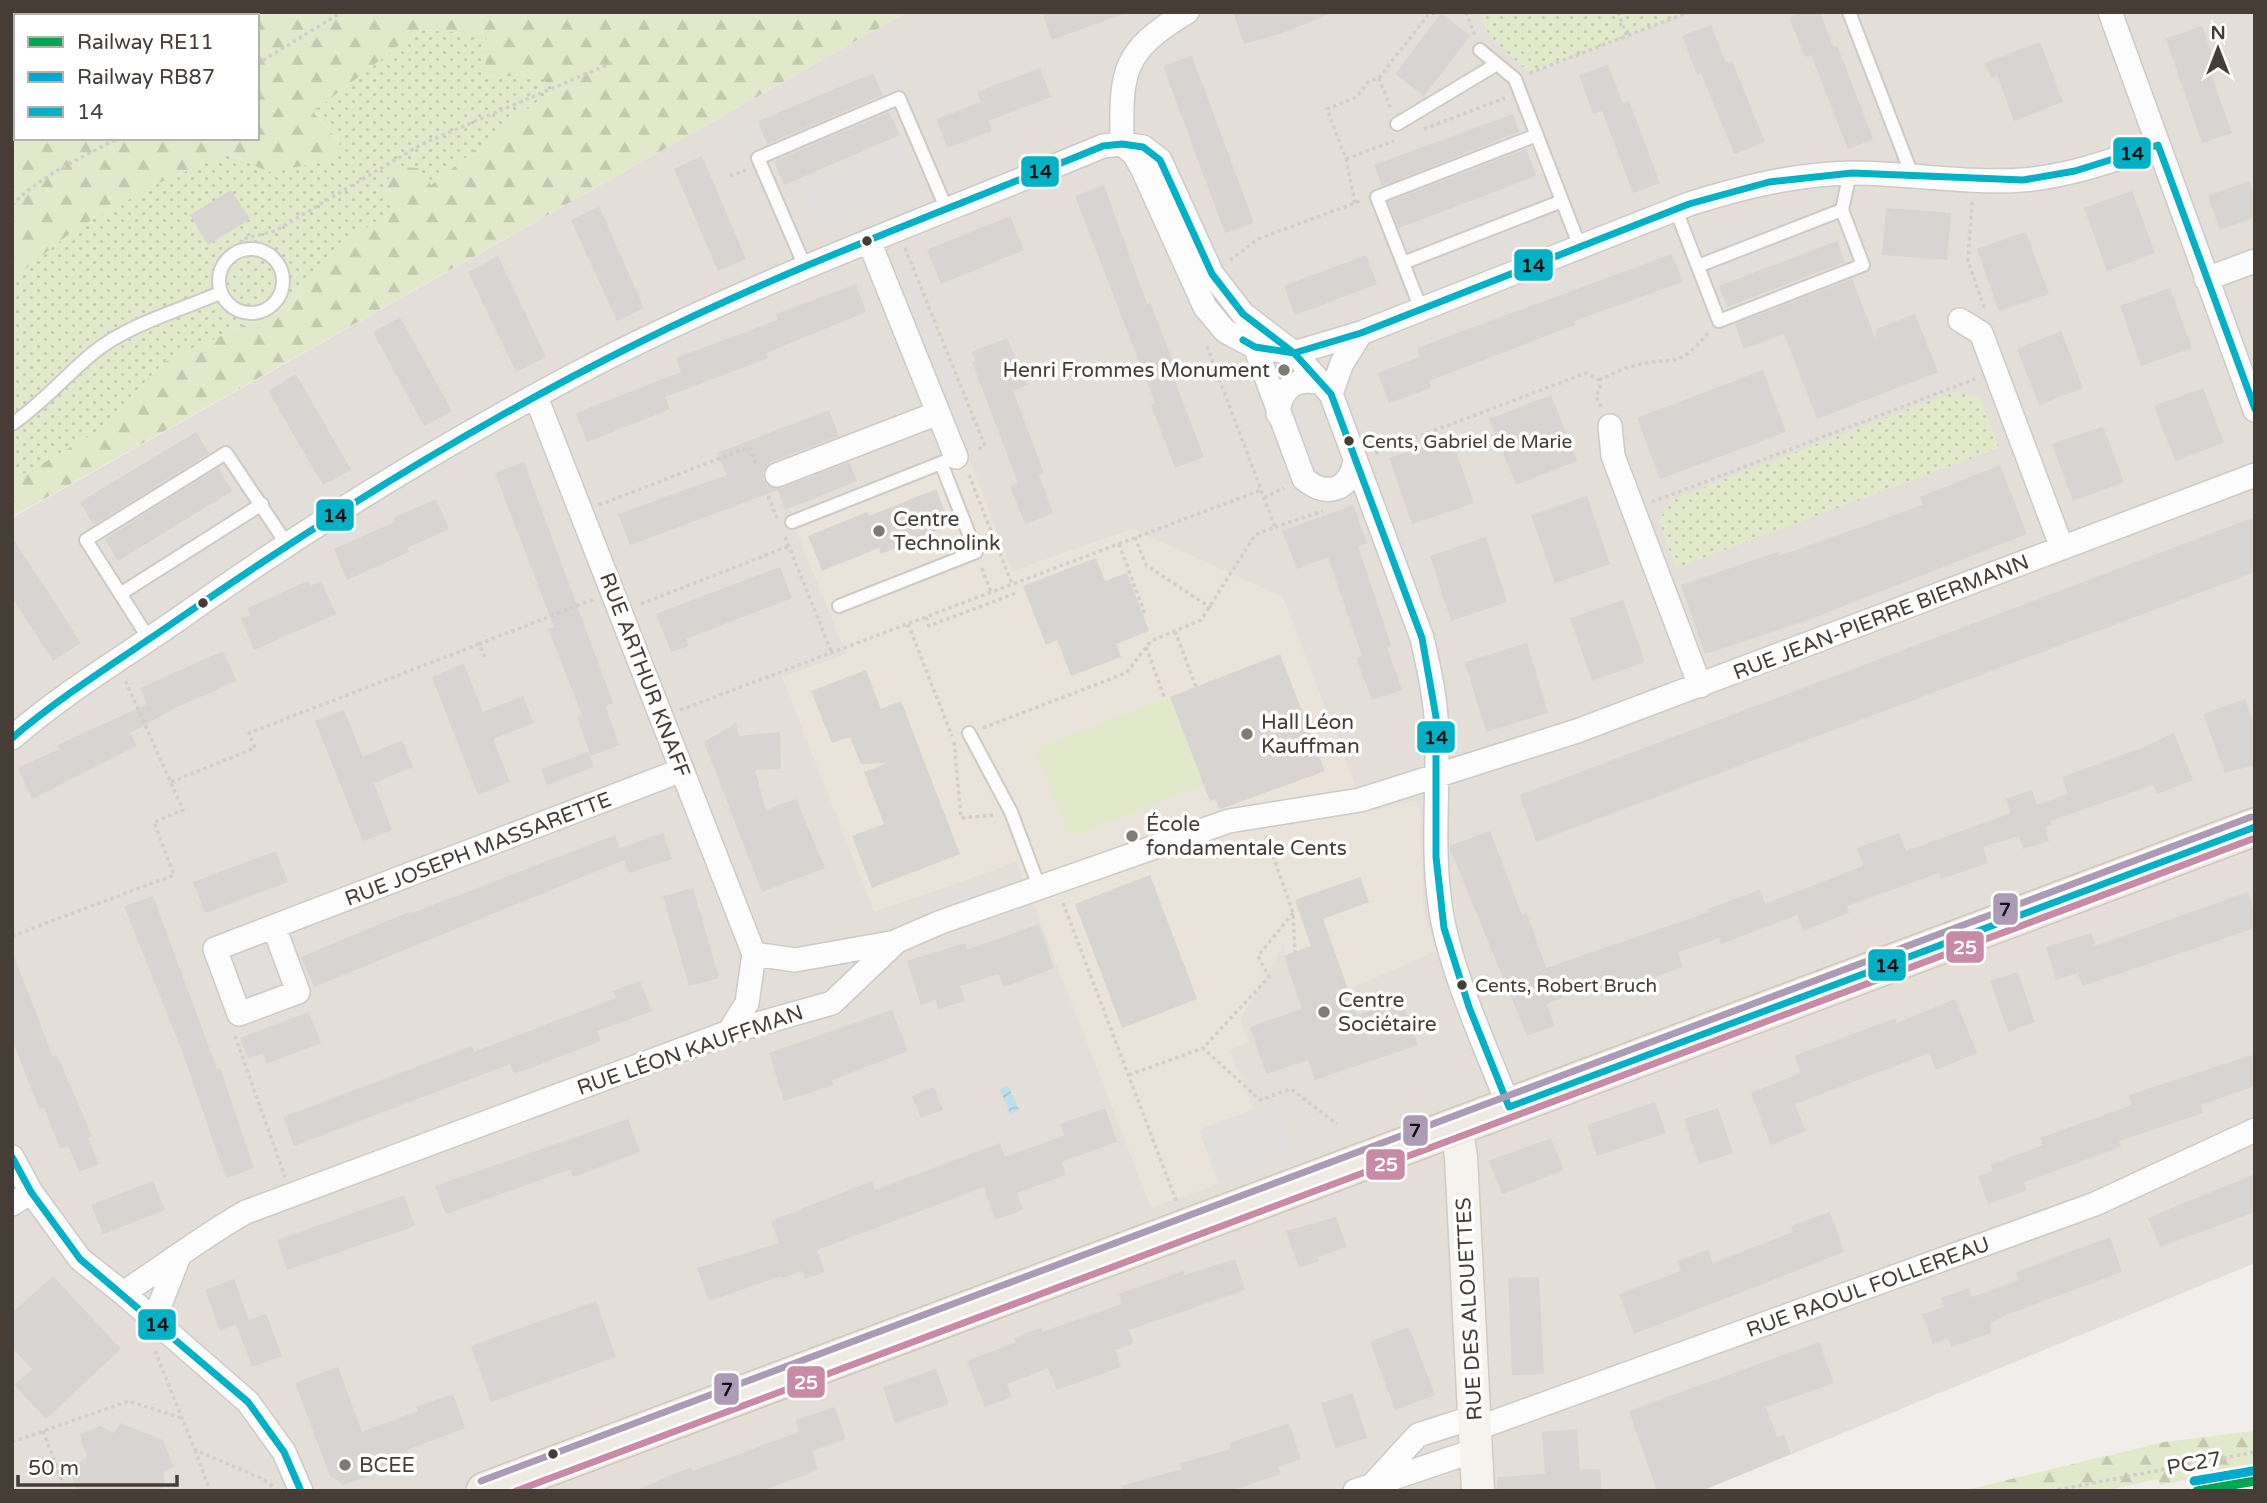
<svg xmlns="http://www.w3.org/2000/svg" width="2267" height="1503" font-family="'Varela Round',sans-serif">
<defs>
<pattern id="green-dots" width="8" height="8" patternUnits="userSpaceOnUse" patternTransform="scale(1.75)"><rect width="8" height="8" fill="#e2e9cb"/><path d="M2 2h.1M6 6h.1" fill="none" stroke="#c3c9af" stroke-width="1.8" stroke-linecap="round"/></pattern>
<pattern id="forest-firs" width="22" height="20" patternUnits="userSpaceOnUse" patternTransform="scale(1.75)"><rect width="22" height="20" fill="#e2e9cb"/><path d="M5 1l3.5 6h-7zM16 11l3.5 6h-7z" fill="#c3c9af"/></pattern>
<pattern id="water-waves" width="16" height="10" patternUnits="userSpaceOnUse" patternTransform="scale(1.75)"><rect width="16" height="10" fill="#bce1ec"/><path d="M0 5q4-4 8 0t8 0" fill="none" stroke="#a3c2cb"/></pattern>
</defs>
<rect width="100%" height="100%" fill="#f0edea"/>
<path fill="#e3ded7" d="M12 12H104L98 16H16V125L12 127Z
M907 12H2255V1263L1702 1491H12V518Z"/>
<path fill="#eae3d9" d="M970 460 1012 571 1133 529 1283 597 1365 811 1415 801 1420 810 1423 911 1436 951 1348 990 1330 940 1284 956V945L1240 1020 1249 1043 1230 1050 1254 1109 1199 1130 1219 1184 1151 1208 1017 862 874 912 782 677 846 654 796 530Z"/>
<path fill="url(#green-dots)" d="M1480 12H1689L1530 73 1489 36Z
M419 30 486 34 485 77 537 75 555 88 400 209 341 242 287 306 164 362 100 430 12 481V280L75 229 159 183 227 153 269 172 340 142 313 112Z
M1953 392 1981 398 1999 448 1676 568 1659 521 1671 500Z"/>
<path fill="url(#forest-firs)" d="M104 12H907L12 517V481L100 430 164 362 287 306 341 242 400 209 380 191 397 167 419 168 431 185 554 88 537 75 485 77 486 34 419 30 313 112 340 143 334 160 269 172 227 153 159 183 75 229 12 280V127L16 125V138H257V16H98Z
M2255 1431V1467L2160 1485 2158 1479 2103 1491H1962L2164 1442Z"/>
<path fill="#e2e9cb" d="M1170 697 1204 785 1069 837 1035 749Z"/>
<path fill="#e1dedb" d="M890 55 903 86 882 95 869 63Z
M758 121 766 142 745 151 736 130Z
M901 141 921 187 818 232 798 186Z
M1536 176 1558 234 1420 286 1398 228Z
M1822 194 1837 234 1719 277 1704 238Z
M912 277 980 442 963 448 897 283Z
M1286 412 1303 414 1326 471 1307 468Z
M234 497 254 530 145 599 123 564Z
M988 878 994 894 919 919 913 903Z
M264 944 282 994 248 1006 230 956Z
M1277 1100 1295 1146 1217 1176 1199 1130Z"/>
<path fill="url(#water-waves)" d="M1008 1086 1019 1110 1010 1114 1000 1089Z"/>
<path fill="#d8d4d1" d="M1042 12H1123V14L1052 40Z
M1233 12H1332V13L1280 34 1244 44Z
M1801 12H1820L1833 47 1837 45 1873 139 1848 149 1811 55 1805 57 1789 17Z
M1441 13 1470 36 1424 96 1395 74Z
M1711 25 1726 63 1732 61 1765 142 1734 154 1701 73 1697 75 1682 36Z
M2202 26 2216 67 2209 69 2232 133 2202 143 2166 39Z
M2040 42 2063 102 2014 121 1997 75 1991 78 1985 63Z
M1192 56 1254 223 1225 233 1163 66Z
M1608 65 1623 103 1629 101 1660 183 1633 193 1602 111 1593 114 1579 75Z
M1040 68 1051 97 988 121 992 131 947 148 937 119 981 102 977 92Z
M873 73 883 95 767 144 758 121Z
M889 112 900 135 784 185 774 161Z
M1513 114 1519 132 1382 186 1374 165Z
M1526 149 1536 176 1399 228 1388 202Z
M702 156 746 259 718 271 674 169Z
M2249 181 2255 197V217L2220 230 2208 196Z
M1104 185 1147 304 1150 302 1174 364 1169 366 1204 457 1175 468 1151 405 1155 403 1075 196Z
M231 190 250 219 208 245 190 215Z
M2132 191 2155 253 2107 271 2084 208Z
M599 206 644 308 617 321 571 220Z
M1886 208 1951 213 1947 260 1882 255Z
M1010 216 1024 250 941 284 927 250Z
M2026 232 2049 294 1999 311 1977 249Z
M1837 241 1845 262 1727 307 1719 286Z
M1672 254 1683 282 1574 321 1575 325 1429 381 1431 388 1389 403 1378 373 1420 357 1417 348Z
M1366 255 1377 284 1295 315 1284 286Z
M498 256 546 357 516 372 468 272Z
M1852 279 1876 340V329L1915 314 1938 372 1817 419 1784 334 1744 349 1735 324Z
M856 284 866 312 766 353 768 358 665 397 670 409 587 442 576 413 681 372 676 358 778 320 776 314Z
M2170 288 2192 348 2141 366 2120 306Z
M400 317 452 411 424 426 373 332Z
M2061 331 2083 388 2039 405 2017 349Z
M1007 338 1027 385 1013 391 1044 473 1039 475 1053 513 1025 524 1010 486 1018 483 972 362 975 361 972 352Z
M1763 370 1786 432 1660 479 1637 418Z
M296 374 351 470 323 485 268 391Z
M2203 388 2224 443 2175 461 2154 406Z
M1551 395 1577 461 1516 485 1489 419Z
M829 410 839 436 771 462 763 472 764 481 769 486 781 488 849 462 857 481 785 510 778 490 630 545 618 514 727 475 717 453Z
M2103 426 2124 482 2073 501 2052 444Z
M196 432 209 453 95 524 91 521 80 502Z
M1451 437 1474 503 1412 524 1389 458Z
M524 462 613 703 605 706 619 745 591 756 577 717 582 715 548 629 554 627 495 473Z
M2000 465 2027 534 1808 620 1705 654 1681 585 1778 552 1779 556 1923 505 1920 497Z
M218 468 232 491 118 561 105 539Z
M936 489 950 525 881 554 879 548 822 571 808 536 867 512 869 516Z
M1587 496 1610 564 1555 583 1531 515Z
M436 499 449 529 407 548 409 552 347 580 334 549 395 522 393 518Z
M1353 505 1367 543 1358 546 1391 645 1387 647 1402 690 1372 700 1356 658 1362 656 1328 557 1297 569 1282 531Z
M2255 517V572L1536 842 1520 795Z
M12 537 81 643 53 661 12 598Z
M1486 537 1507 602 1451 621 1430 556Z
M1096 558 1105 581 1127 573 1149 631 1116 644 1121 657 1071 676 1057 640 1046 645 1023 586Z
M780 567 792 598 686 639 689 646 671 652 656 614Z
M308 581 310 586 321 581 336 614 254 650 241 619 251 615 247 608Z
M1623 600 1645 662 1592 681 1570 618Z
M1527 643 1548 713 1486 732 1465 662Z
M223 651 237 681 177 707 130 733 137 746 32 799 18 768 60 749 58 745 147 704 140 688Z
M1280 654 1325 771 1220 809 1215 799 1210 801 1170 697Z
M464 664 483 712 523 696 534 723 493 739 510 782 478 795 432 677Z
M866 670 881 709 901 701 960 854 872 888 852 836 884 824 864 772 888 763 861 764 850 737 832 743 811 691Z
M2245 699 2255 726V765L2225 773 2203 714Z
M344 710 363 757 402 740 413 767 374 783 392 830 363 841 315 721Z
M736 723 739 736 780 732 781 769 755 770 766 810 796 799 825 868 762 892 704 742Z
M2174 733 2193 780 2157 794 2153 785 2050 821 2052 825 2045 827 2049 841 2023 849 2019 836 1983 847 1988 863 1941 879 1939 873 1847 906 1849 913 1803 931 1797 915 1721 944 1719 938 1678 952 1683 967 1602 996 1598 984 1546 1004 1555 1026 1527 1036 1450 849V846L1490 831 1522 915 1527 914 1546 968 1709 912 1708 909 1760 890 1765 904 1863 866 1857 848 1899 833 1906 851 2011 813 2006 799 2032 790 2037 805 2068 794 2062 777 2139 749Z
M588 752 594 767 547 785 541 769Z
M663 833 672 859 629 873 624 860 314 987 301 957 409 912 410 914 615 835 620 848Z
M276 851 288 882 205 913 193 882Z
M1150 875 1197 999 1122 1028 1075 904Z
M1360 877 1369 902 1323 919 1357 1015 1402 1000 1418 1045 1315 1080 1308 1060 1266 1074 1250 1027 1302 1009 1284 956 1311 946 1295 900Z
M693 888 719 978 689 986 663 896Z
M2248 892 2255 913V928L2082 986 2078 973 2056 980 2046 947 2091 933 2095 946Z
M153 896 217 1069 220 1068 254 1168 226 1178 182 1051 124 906Z
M1039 924 1054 968 1004 987 999 974 960 986 965 1001 938 1009 936 1000 921 1005 907 961 965 943 967 950Z
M12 951 53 1057 57 1055 92 1136 88 1138 99 1164 79 1172 68 1146 60 1149 44 1107 39 1109 12 1039Z
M2018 972 2035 1022 2008 1032 1990 981Z
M640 981 652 1011 597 1031 601 1041 514 1074 510 1064 294 1146 283 1117 472 1046 474 1052 616 998 613 991Z
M1955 999 1977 1053 1936 1070 1929 1053 1795 1104 1806 1131 1771 1145 1751 1093 1801 1073 1794 1056 1896 1018 1897 1023Z
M892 1010 908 1051 832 1080 833 1085 784 1101 769 1053Z
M309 1012 321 1043 266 1064 263 1053 248 1059 240 1038Z
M2252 1055 2255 1086 2201 1105 2203 1113 2119 1141 2121 1147 2024 1182 2027 1190 1988 1204 1978 1176 1993 1171 1990 1165 2043 1145 2040 1138 2132 1105 2129 1095Z
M934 1087 943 1110 921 1118 912 1096Z
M1655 1102 1666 1133 1597 1156 1587 1125Z
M1105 1108 1117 1142 1061 1162 1066 1175 1017 1193 1023 1210 995 1220 984 1187 817 1250 825 1272 805 1279 802 1271 782 1278 781 1276 709 1301 697 1268 779 1243 771 1221 872 1181 875 1190 1000 1143 1005 1157 1064 1136 1060 1124Z
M1718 1108 1733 1153 1699 1164 1684 1119Z
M628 1119 640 1152 573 1177 570 1169 446 1214 435 1186Z
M1551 1138 1564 1170 1502 1194 1489 1161Z
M2255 1174V1212L2160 1247 2148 1218Z
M153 1181 165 1210 103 1234 91 1205Z
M404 1195 415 1226 287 1270 277 1240Z
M1830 1212 1844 1252 1634 1334 1619 1294 1681 1271 1677 1261 1708 1250 1713 1263 1793 1232 1791 1226Z
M1336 1217 1347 1247 1317 1257 1319 1261 1299 1268 1286 1231Z
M2110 1237 2122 1272 2006 1315 1990 1324 1991 1333 1951 1347 1948 1338 1933 1344 1922 1314 1944 1307 1940 1298 1969 1288 1972 1297 2019 1280 2016 1272Z
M1235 1259 1245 1290 1129 1330 1134 1343 1115 1350 1121 1367 1057 1390 1048 1368 1007 1384 1012 1397 985 1407 967 1361 1016 1342 1014 1338 1041 1328 1042 1332 1122 1304 1119 1294 1183 1271 1185 1275Z
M53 1276 121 1349 46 1419 14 1385 32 1369 12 1348V1313Z
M1539 1277 1544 1374 1512 1375 1508 1278Z
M234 1279 249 1320 241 1323 266 1314 282 1356 252 1367 236 1324 220 1331 205 1290Z
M596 1301 616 1357 491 1402 471 1346Z
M1409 1327 1435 1395 1395 1410 1370 1342Z
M1819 1342 1834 1383 1766 1407 1777 1437 1784 1435 1791 1454 1701 1491H1657L1629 1411Z
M338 1367 362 1432 418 1411 416 1407 453 1394 465 1428 407 1450 411 1461 344 1485 330 1476 295 1383Z
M936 1369 949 1404 895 1423 883 1387Z
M1353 1393 1367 1438 1335 1448 1321 1403Z
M835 1407 846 1439 812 1451 818 1470 762 1491H635L691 1467 693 1471 799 1432 795 1420Z
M120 1423 163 1440 174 1467 164 1471V1484L160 1491H77L69 1468 87 1458 80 1434 100 1426 114 1433Z
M1289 1423 1301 1459 1278 1467 1280 1474 1231 1491H1122L1121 1486 1182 1469 1180 1463 1231 1449 1229 1443Z
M1577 1429 1580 1470 1600 1469 1602 1491H1497V1477L1545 1474 1542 1432Z"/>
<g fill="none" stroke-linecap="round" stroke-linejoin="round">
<defs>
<path id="service" d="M1849 12 1912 175
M1480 50 1515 79 1580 247
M1397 124 1497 64
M1676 210 1719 321 1863 265 1842 210 1850 173
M219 281a32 32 0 1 1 64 0a32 32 0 1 1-64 0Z
M1403 263 1562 201
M1698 266 1842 210
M806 269 758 158 899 98 947 210
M1421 309 1377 197 1537 135
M12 424C42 404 65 376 93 353 129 324 178 311 220 293
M792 522 946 461
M120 594 262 504
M839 606 976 552 941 463
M149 639 86 540 226 453 286 543
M969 733 1011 812 1040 889"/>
<path id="minor" d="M2110 12 2255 410
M1122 144 1134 154 1142 168 1205 307 1225 331 1255 347 1294 353 1361 333 1689 204C1743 187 1795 174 1852 173 1908 173 1966 184 2023 180 2070 176 2114 160 2158 145
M1122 144C1121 71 1121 52 1187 12
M869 241 956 457
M2206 279 2255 261
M1960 320 1981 333 2062 548
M1255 347 1304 479C1327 498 1350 490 1355 461
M1331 394 1342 363 1361 333
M536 397 754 954 747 1003 729 1032
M1278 414C1281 387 1295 377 1321 383
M1610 426 1613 456 1700 686
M777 475 938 413
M12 738C63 693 124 657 180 618 306 528 437 448 574 375 744 285 926 220 1103 146L1122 144 1143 147 1160 160 1212 274 1243 314 1294 353 1331 394 1422 638C1428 664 1434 690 1436 717 1440 780 1431 842 1440 904 1448 967 1486 1047 1509 1107
M274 927 298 992 239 1014 215 949 682 770
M754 954 795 960 896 942
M12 1157 31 1192 80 1259 123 1293 248 1402 284 1452 301 1491
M12 1204 31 1192
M123 1293C165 1266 203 1236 246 1212L729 1032 832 1003 897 941 941 922 1229 821 1360 800 1577 731 2255 475
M154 1320 179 1256
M1475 1429 2095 1204 2255 1130
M1373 1484 1418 1435 1474 1417
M1355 1491 1476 1450"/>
<path id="secondary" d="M1456 1127 1461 1157 1478 1491"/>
<path id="primary" d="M485 1491 2255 827"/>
</defs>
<use href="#service" stroke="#ccc9c6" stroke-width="16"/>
<use href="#minor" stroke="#ccc9c6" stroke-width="26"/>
<use href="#secondary" stroke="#d0cac3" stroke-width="35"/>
<use href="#primary" stroke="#d1c5b8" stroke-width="40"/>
<path stroke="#d0cdca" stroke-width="3.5" stroke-dasharray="3.5 3.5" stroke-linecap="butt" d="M1466 12 1475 36
M1618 12 1627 36
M1732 12H1736
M257 64 342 12
M1530 73 1689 12
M1379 78 1391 109
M1424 129 1505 98
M1346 159 1394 141
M730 176 746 170
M1972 202 1968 261 1985 310
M1355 203 1346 159 1327 109 1357 97 1368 82 1379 78 1428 15 1437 12
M12 205C41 175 83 157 119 138
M905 248 985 446 975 450
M238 250 242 239 275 231 422 144 616 61
M1230 260 1258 239 1363 200
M1599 380C1611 375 1623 368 1636 365 1676 355 1676 371 1708 333
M1375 453 1586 373 1599 380 1600 388 1596 396 1602 409
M969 475 1012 584
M768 496 777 518
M1264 498 1284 488
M1652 502 1975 379
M599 505 749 447 757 466
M1275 527 1323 511
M785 537 832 653
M1135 537 1146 565 1211 608
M1119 544 1145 614
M982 568 991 592
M641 604 789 546
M926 617 929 626 1016 593
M908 624 952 736
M1175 631 1196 687
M1146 647 1165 699
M485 657 479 644 594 599
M680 710 1261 490
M983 728 1126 673 1151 641 1201 620 1255 535 1275 527 1206 344
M954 742 961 818 996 815
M171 782 255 748 249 733 479 644
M1266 836 1293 913 1295 952
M1063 903 1177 1203
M1293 913 1258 956 1269 977 1203 1048 1260 1100 1291 1089 1337 1124
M12 936 174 875 154 822 183 810 125 680
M235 1036 285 1177
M1129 1075 1203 1048
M155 1351 195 1450 263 1479 275 1488
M43 1431 66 1491
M12 1442 129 1401 181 1418
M195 1450 210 1491
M2051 1491 2255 1452"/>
<use href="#service" stroke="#fdfcfc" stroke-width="12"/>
<use href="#minor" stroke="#fdfcfc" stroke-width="23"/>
<use href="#secondary" stroke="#f6f3ef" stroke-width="32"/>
<use href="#primary" stroke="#f0eae4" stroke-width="37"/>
<defs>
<path id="bus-1" d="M1243 340 1255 347 1294 353 1361 333 1689 204 1769 182 1852 173 2023 180 2075 171 2158 145 2255 409
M12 738C65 693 124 657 180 618 326 517 477 423 636 344 787 268 947 210 1103 146L1122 144 1143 147 1160 160 1212 274 1243 314 1294 353 1331 394 1422 638 1436 717V857L1444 928 1469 1007 1509 1107 2255 827
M12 1157 31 1192 80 1259 248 1402 284 1452 301 1491"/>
<path id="bus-2" d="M516 1491 2255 838"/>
<path id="bus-3" d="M481 1481 2251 817"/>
</defs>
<use href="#bus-1" stroke="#fff" stroke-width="12"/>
<use href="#bus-2" stroke="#fff" stroke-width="12"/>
<use href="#bus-3" stroke="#fff" stroke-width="12"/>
<use href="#bus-1" stroke="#03b1c6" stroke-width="7"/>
<use href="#bus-2" stroke="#c88aa4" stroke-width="7"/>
<use href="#bus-3" stroke="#ad9bb5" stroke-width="7"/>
<defs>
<path id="rail-1" d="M2197 1491 2255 1481"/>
<path id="rail-2" d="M2194 1481 2253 1471"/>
</defs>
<use href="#rail-1" stroke="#fff" stroke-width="14"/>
<use href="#rail-2" stroke="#fff" stroke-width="14"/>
<use href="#rail-1" stroke="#00a651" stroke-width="9"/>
<use href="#rail-2" stroke="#00a9ce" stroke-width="9"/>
</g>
<g fill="#453d36" stroke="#fff" stroke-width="2.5">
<circle cx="867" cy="241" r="6"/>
<circle cx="1349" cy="441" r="6"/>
<circle cx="203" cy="603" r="6"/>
<circle cx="1462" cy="985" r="6"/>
<circle cx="553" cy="1454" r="6"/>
</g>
<g fill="#817b75" stroke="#fff" stroke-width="2.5">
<circle cx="1284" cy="370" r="7"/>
<circle cx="879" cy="531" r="7"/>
<circle cx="1247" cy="734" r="7"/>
<circle cx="1132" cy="836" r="7"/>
<circle cx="1324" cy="1012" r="7"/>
<circle cx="345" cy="1465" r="7"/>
</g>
<g text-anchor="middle" stroke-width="7" stroke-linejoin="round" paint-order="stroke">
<g font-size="19" fill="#453d36" stroke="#fff" text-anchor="start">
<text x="1362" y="448">Cents, Gabriel de Marie</text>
<text x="1475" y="992">Cents, Robert Bruch</text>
</g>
<g font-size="21" fill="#453d36" stroke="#fff" text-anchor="start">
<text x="1270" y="377" text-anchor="end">Henri Frommes Monument</text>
<text x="893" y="526">Centre<tspan x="893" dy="24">Technolink</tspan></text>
<text x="1261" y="729">Hall Léon<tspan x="1261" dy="24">Kauffman</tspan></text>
<text x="1146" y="831">École<tspan x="1146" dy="24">fondamentale Cents</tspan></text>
<text x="1338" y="1007">Centre<tspan x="1338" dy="24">Sociétaire</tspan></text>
<text x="359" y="1472">BCEE</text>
</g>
<g font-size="21" fill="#453d36" stroke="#fff">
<text transform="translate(1881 617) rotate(-21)" y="7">RUE JEAN-PIERRE BIERMANN</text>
<text transform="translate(645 675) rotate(69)" y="7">RUE ARTHUR KNAFF</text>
<text transform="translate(478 849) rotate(-21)" y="7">RUE JOSEPH MASSARETTE</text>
<text transform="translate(690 1050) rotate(-19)" y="7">RUE LÉON KAUFFMAN</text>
<text transform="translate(1868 1287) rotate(-20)" y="7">RUE RAOUL FOLLEREAU</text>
<text transform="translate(1469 1309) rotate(-93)" y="7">RUE DES ALOUETTES</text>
<text transform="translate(2194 1463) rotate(-10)" y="7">PC27</text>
</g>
</g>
<g stroke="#fff" stroke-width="2.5">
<rect x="2112" y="136" width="40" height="34" rx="7" fill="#03b1c6"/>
<rect x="1020" y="155" width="40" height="33" rx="7" fill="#03b1c6"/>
<rect x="1513" y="248" width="41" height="34" rx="7" fill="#03b1c6"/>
<rect x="315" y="498" width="40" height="34" rx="7" fill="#03b1c6"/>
<rect x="1416" y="720" width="40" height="34" rx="7" fill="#03b1c6"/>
<rect x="1992" y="892" width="27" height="34" rx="7" fill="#ad9bb5"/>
<rect x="1945" y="930" width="40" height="34" rx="7" fill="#c88aa4"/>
<rect x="1867" y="948" width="40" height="34" rx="7" fill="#03b1c6"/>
<rect x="1402" y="1114" width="27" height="33" rx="7" fill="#ad9bb5"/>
<rect x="1365" y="1148" width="41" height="33" rx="7" fill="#c88aa4"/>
<rect x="137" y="1308" width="40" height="33" rx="7" fill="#03b1c6"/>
<rect x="786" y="1365" width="40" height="34" rx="7" fill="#c88aa4"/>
<rect x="713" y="1372" width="27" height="34" rx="7" fill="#ad9bb5"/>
</g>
<g font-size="19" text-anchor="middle" font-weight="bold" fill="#fff">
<text x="1965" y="954">25</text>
<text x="1386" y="1171">25</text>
<text x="806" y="1389">25</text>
</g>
<g font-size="19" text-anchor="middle" font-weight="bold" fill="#111">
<text x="2132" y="160">14</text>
<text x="1040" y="178">14</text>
<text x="1533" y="272">14</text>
<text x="335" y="522">14</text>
<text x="1436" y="744">14</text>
<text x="2005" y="916">7</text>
<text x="1887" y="972">14</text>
<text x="1415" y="1137">7</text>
<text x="157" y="1331">14</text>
<text x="727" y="1396">7</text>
</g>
<rect width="2267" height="1503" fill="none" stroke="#453d36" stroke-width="28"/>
<rect x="14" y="14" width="245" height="126" fill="#ffffff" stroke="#b5b1af" stroke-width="2"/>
<rect x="28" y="37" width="35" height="10" fill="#00a651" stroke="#b5b1af" stroke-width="2"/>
<text x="77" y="49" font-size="21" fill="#453d36">Railway RE11</text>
<rect x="28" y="72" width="35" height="10" fill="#00a9ce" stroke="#b5b1af" stroke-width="2"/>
<text x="77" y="84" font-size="21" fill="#453d36">Railway RB87</text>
<rect x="28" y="107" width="35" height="10" fill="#03b1c6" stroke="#b5b1af" stroke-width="2"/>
<text x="77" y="119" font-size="21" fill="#453d36">14</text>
<g transform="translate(2218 49)" stroke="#ffffff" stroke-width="5" paint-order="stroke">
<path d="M0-5L12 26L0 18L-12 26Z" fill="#453d36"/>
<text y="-10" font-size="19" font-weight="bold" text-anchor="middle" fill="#453d36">N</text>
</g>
<path d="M18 1475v10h159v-10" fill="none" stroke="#453d36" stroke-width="3.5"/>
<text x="28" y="1475" font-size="21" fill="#453d36" stroke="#ffffff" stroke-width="5" paint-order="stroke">50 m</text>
</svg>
